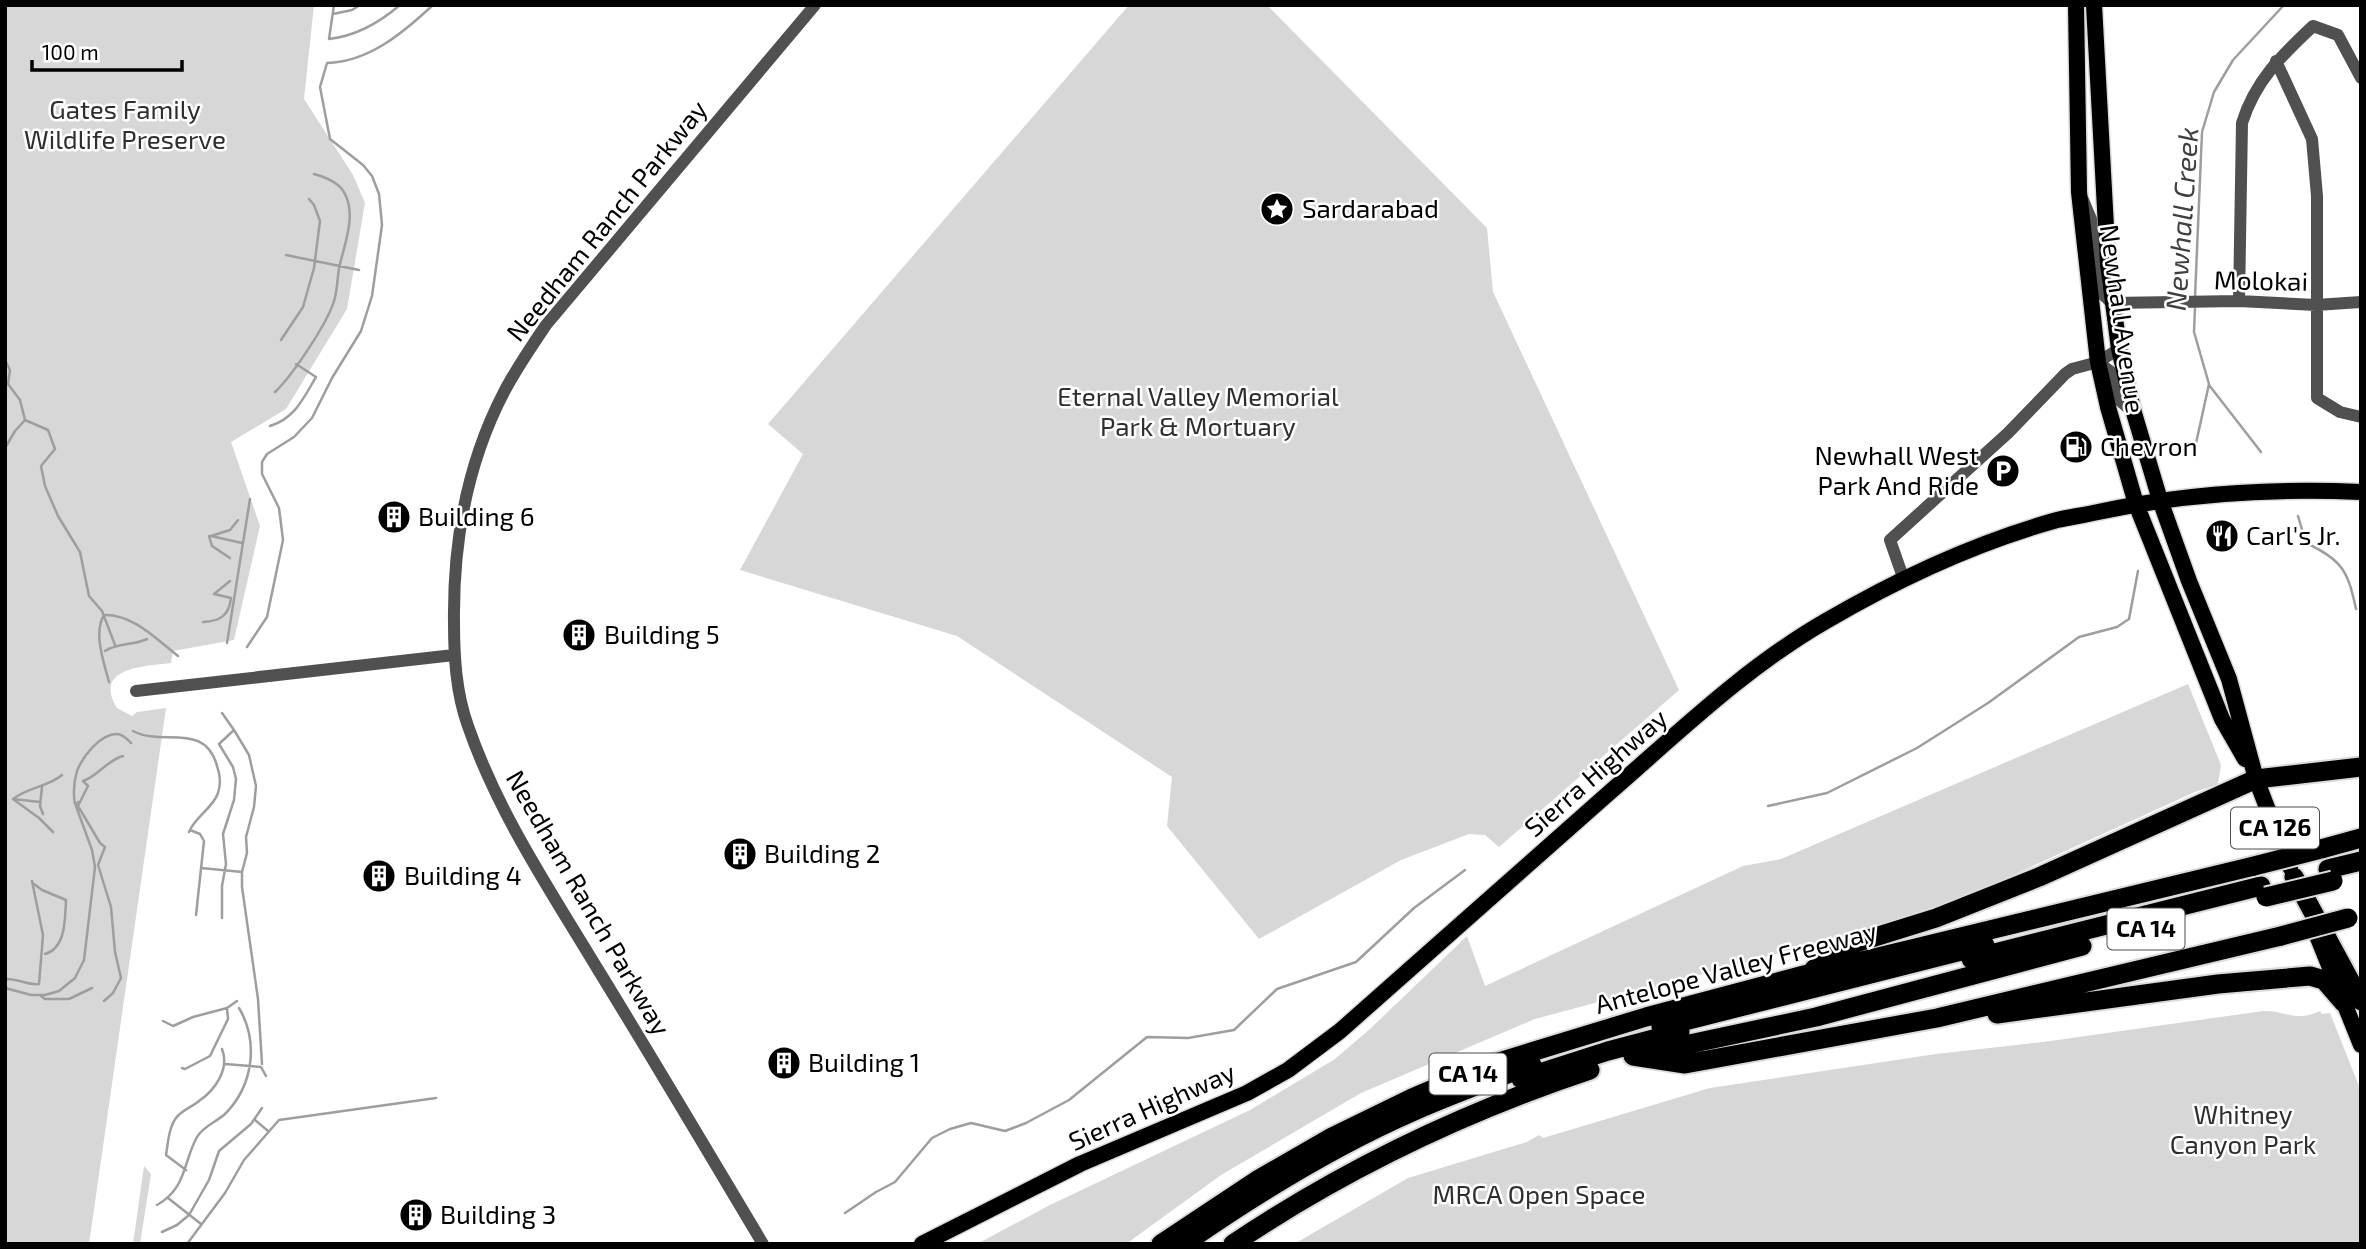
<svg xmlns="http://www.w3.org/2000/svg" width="2366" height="1249" font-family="'Exo 2',sans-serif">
<rect width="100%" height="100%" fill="#fff"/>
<path fill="#d7d7d7" d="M5 5H314L304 99 353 175 365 203 347 309 286 409 231 442 260 526 234 640 173 651 171 663C146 666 92 667 117 708L132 716 137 712 166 708 89 1244H5Z
M1129 5H1267L1487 228 1493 292 1679 690 1499 847 1485 835 1469 834 1401 860 1259 939 1167 826 1172 777 957 636 740 570 803 454 768 424Z
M2188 684 2221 765 2218 784 2195 792 1956 901 1818 943 1535 1019 1361 1093 1221 1175 1126 1244H977L1050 1205 1250 1110 1335 1059 1370 1029 1467 936 1485 986 1743 866 1781 859Z
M2263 1011C2285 1010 2295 1023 2320 1011L2322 1014 2330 1013 2361 1091V1244H1294L1408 1178 1527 1142 1539 1135 1543 1138 1710 1088 1936 1054 2043 1042Z
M144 1166 151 1174 140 1244H133Z"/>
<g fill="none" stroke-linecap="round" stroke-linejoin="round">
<path stroke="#9e9e9e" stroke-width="2.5" d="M334 5 329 39C356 36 379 23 400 5
M333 14 352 10 360 5
M286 255 359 270
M2195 297 2202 132 2214 92 2233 60 2284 5
M281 340 303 307 314 268 320 221 314 205 309 199
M5 360 10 370 8 384 20 400 25 420 48 430 55 449 41 466 45 486 58 516 80 552 89 596 102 611 115 645
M2209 385 2261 452
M275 392C292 376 327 324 334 301 338 289 337 275 340 264 345 243 356 215 345 194 340 183 325 177 314 174
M270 426C295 418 303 399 316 377L296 364
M5 448 15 431 25 420
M2193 457 2209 384 2194 332 2195 307
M2298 516 2306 543C2343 560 2348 572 2356 609
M209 536 212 546 230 558
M211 536 230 530 238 520
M211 536 242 543
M214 594 230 581
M214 594 231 598
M203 622C220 621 229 616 231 598
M227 643 250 499
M247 647 267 617 283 540 279 508 262 474V462L267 454 294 437 312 418 332 378 361 331 372 296 382 225 379 194 372 176 363 165 330 139 320 87 327 63C369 62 404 32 433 5
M105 651C119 642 132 646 147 639
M109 682C104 663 93 633 104 615 133 614 156 639 178 656
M234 730 249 755 256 786 254 807 246 837 247 853 242 872V887L258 999 262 1064
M133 731C162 747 205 721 217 766 220 774 221 784 218 793 213 808 195 817 189 832
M42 787 40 806 43 814
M13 799C28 787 48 787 62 775
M13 799 39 818 53 832
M13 799 40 802
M75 804C73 793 74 781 77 771 83 756 100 734 117 734 123 734 127 739 131 743
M1768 806 1827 793 1917 748 1988 703 2079 637 2117 627 2129 619 2138 571
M190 830 200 834 204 841 196 915
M201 868 242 872
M34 884 42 890 66 900C65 919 66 948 45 954
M222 918V886L226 864 223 834 234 800 236 779 233 767 219 744 234 730 222 713
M5 979C17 978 29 986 39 984L43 935 32 881
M5 988 31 995H45L59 991 75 978 84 960 95 867 92 850 76 806 78 802
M41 996 45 999H69L92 988
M104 1001 113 993 121 978 115 952 111 907 98 865 105 847 100 843 78 806 88 786 83 781C98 776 106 761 123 756
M163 1021 173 1026 193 1017 227 1008 237 1001
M225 1064 261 1067 266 1076
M182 1068 185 1069 210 1056 228 1019 227 1008
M255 1120 268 1131
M186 1170 166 1155C168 1143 169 1127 176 1118 182 1110 192 1107 199 1101 215 1090 230 1069 222 1049
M168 1198 201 1224
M157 1205C187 1188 183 1162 197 1137 203 1126 217 1122 226 1113 253 1085 259 1042 239 1008
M845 1213 876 1192 895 1182 932 1138 950 1129 971 1123 1005 1131 1026 1123 1069 1100 1147 1037 1188 1038 1234 1030 1277 989 1356 962 1414 908 1465 870
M162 1232 177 1225 189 1215 209 1180 219 1151 251 1124 262 1108
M187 1244 225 1193 244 1160 279 1120 436 1098"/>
<defs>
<path id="major" d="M2076 5 2079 192 2098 362 2108 407 2136 504 2222 719 2245 759
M2094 5 2108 264 2119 349 2134 413 2160 500 2189 581 2229 679 2256 779 2290 867
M2316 933 2361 1045
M922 1244 1080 1164 1247 1093 1288 1070 1340 1031C1430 951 1520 872 1610 792 1679 732 1746 667 1826 621 1896 580 1978 542 2057 520 2070 517 2085 515 2098 512 2186 493 2271 488 2361 492"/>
<path id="highway" d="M2321 849 2361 838
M2328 869 2361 861
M2294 877 2361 1001
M1971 959 2261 886
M1814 969 1846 946 1936 918 2039 877 2256 779 2361 767
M1997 1014 2218 984 2310 976 2324 980 2344 1003
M1661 1027 1985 945
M1652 1052 1816 1017 2082 946
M1633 1056 1685 1064 1937 1018 2281 936
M1521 1079 1608 1051 1680 1032
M1161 1244 1259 1179 1332 1137 1412 1098 1492 1064 1646 1017 1804 975 2254 866
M1184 1244C1256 1194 1332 1147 1412 1112 1451 1095 1491 1080 1532 1065
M1233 1244C1343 1170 1464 1112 1590 1070"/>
</defs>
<use href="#major" stroke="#dbdbdb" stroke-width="19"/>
<use href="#highway" stroke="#dbdbdb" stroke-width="23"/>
<path stroke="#505050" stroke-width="12" d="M2276 61 2312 139 2317 196V398L2340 412 2361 417
M2083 200 2091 219 2097 289 2112 303 2239 301 2316 305 2361 302
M2239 301 2242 123C2255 81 2281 56 2313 26L2338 35 2361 78
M2098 362 2111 372 2119 400 2134 413
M1904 580 1890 540 2008 433 2065 374 2072 369 2098 362 2119 349
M136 691 454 655
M763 1244C708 1152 653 1059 597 968 550 890 498 813 468 726 456 693 454 657 454 622 453 543 467 463 504 392 516 369 531 347 546 325L815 5"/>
<use href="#major" stroke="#000" stroke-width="16"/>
<use href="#highway" stroke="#000" stroke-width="19"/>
<defs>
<path id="highway-bridge" d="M2254 866 2321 849
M2266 897 2333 881
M2281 936 2348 918"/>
</defs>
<use href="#highway-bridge" stroke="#dbdbdb" stroke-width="23" stroke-linecap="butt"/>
<use href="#highway-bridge" stroke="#000" stroke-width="19"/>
</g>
<defs>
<symbol id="sight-disc" viewBox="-11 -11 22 22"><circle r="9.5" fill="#000" stroke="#fff"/><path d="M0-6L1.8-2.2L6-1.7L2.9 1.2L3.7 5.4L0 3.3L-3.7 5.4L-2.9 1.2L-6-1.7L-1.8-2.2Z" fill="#fff"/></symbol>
<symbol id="fuel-disc" viewBox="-11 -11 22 22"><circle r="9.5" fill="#000" stroke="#fff"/><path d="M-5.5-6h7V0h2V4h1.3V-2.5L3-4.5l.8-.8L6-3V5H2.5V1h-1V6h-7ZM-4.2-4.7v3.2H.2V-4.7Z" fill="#fff"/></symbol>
<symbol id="parking-disc" viewBox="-11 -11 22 22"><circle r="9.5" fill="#000" stroke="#fff"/><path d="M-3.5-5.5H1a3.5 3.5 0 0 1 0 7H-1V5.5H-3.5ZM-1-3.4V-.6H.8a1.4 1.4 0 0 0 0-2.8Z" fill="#fff"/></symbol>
<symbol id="building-disc" viewBox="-11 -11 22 22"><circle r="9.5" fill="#000" stroke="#fff"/><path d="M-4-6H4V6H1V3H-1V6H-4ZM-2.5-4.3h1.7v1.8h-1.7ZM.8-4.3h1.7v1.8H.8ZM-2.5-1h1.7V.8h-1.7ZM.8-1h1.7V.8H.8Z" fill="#fff"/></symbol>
<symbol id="restaurant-disc" viewBox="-11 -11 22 22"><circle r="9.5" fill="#000" stroke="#fff"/><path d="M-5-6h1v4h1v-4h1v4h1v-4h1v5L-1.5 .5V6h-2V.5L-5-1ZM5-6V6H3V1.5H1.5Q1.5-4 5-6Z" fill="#fff"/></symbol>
</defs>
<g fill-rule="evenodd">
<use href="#sight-disc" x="1258" y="190" width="38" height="38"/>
<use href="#fuel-disc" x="2057" y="428" width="38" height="38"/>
<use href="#parking-disc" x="1984" y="452" width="38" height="38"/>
<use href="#building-disc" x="375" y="498" width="38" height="38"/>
<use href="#restaurant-disc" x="2203" y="517" width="38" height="38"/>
<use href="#building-disc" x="560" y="616" width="38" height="38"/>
<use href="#building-disc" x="721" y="835" width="38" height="38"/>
<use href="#building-disc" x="360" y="857" width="38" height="38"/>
<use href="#building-disc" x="765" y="1044" width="38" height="38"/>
<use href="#building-disc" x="397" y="1196" width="38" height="38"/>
</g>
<g text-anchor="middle" stroke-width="5" stroke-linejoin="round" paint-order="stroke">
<g fill="#fff" stroke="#4c4c4c" stroke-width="2">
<rect x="2231" y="807.5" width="88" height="41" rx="5"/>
<rect x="2107.5" y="908.5" width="77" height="41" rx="5"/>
<rect x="1429.5" y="1053.5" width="77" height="41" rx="5"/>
</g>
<g font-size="24" font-weight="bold" fill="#000">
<text x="2275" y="836">CA 126</text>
<text x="2146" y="937">CA 14</text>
<text x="1468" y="1082">CA 14</text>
</g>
<g font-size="26" fill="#2e2e2e" stroke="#fff">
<text x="125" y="119">Gates Family<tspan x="125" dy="30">Wildlife Preserve</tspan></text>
<text x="1198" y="406">Eternal Valley Memorial<tspan x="1198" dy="30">Park &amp; Mortuary</tspan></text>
<text x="2243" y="1124">Whitney<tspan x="2243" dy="30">Canyon Park</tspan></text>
<text x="1539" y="1204">MRCA Open Space</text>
</g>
<g font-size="26" fill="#000" stroke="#fff" text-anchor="start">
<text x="1302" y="218">Sardarabad</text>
<text x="2100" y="456">Chevron</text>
<text x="1979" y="465" text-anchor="end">Newhall West<tspan x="1979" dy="30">Park And Ride</tspan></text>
<text x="418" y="526">Building 6</text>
<text x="2246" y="545">Carl's Jr.</text>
<text x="604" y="644">Building 5</text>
<text x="764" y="863">Building 2</text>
<text x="404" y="885">Building 4</text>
<text x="808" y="1072">Building 1</text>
<text x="440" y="1224">Building 3</text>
</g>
<g font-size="26" fill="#000" stroke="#fff">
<text transform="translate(607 221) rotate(-51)" y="9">Needham Ranch Parkway</text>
<text transform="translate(2261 281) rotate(1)" y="9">Molokai</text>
<text transform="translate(2122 319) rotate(82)" y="9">Newhall Avenue</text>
<text transform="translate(1596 773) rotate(-41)" y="9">Sierra Highway</text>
<text transform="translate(588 903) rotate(60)" y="9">Needham Ranch Parkway</text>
<text transform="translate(1736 968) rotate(-15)" y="9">Antelope Valley Freeway</text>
<text transform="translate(1152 1107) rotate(-24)" y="9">Sierra Highway</text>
</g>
<g font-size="28" font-style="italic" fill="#3f3f3f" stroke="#fff">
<text transform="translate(2182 219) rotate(-86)" y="10">Newhall Creek</text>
</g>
</g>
<rect width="2366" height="1249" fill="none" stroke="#000000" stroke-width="14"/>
<path d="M32 60v10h150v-10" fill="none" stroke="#000000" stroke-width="3.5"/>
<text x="42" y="60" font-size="21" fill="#000000" stroke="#ffffff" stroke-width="5" paint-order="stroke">100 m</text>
</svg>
